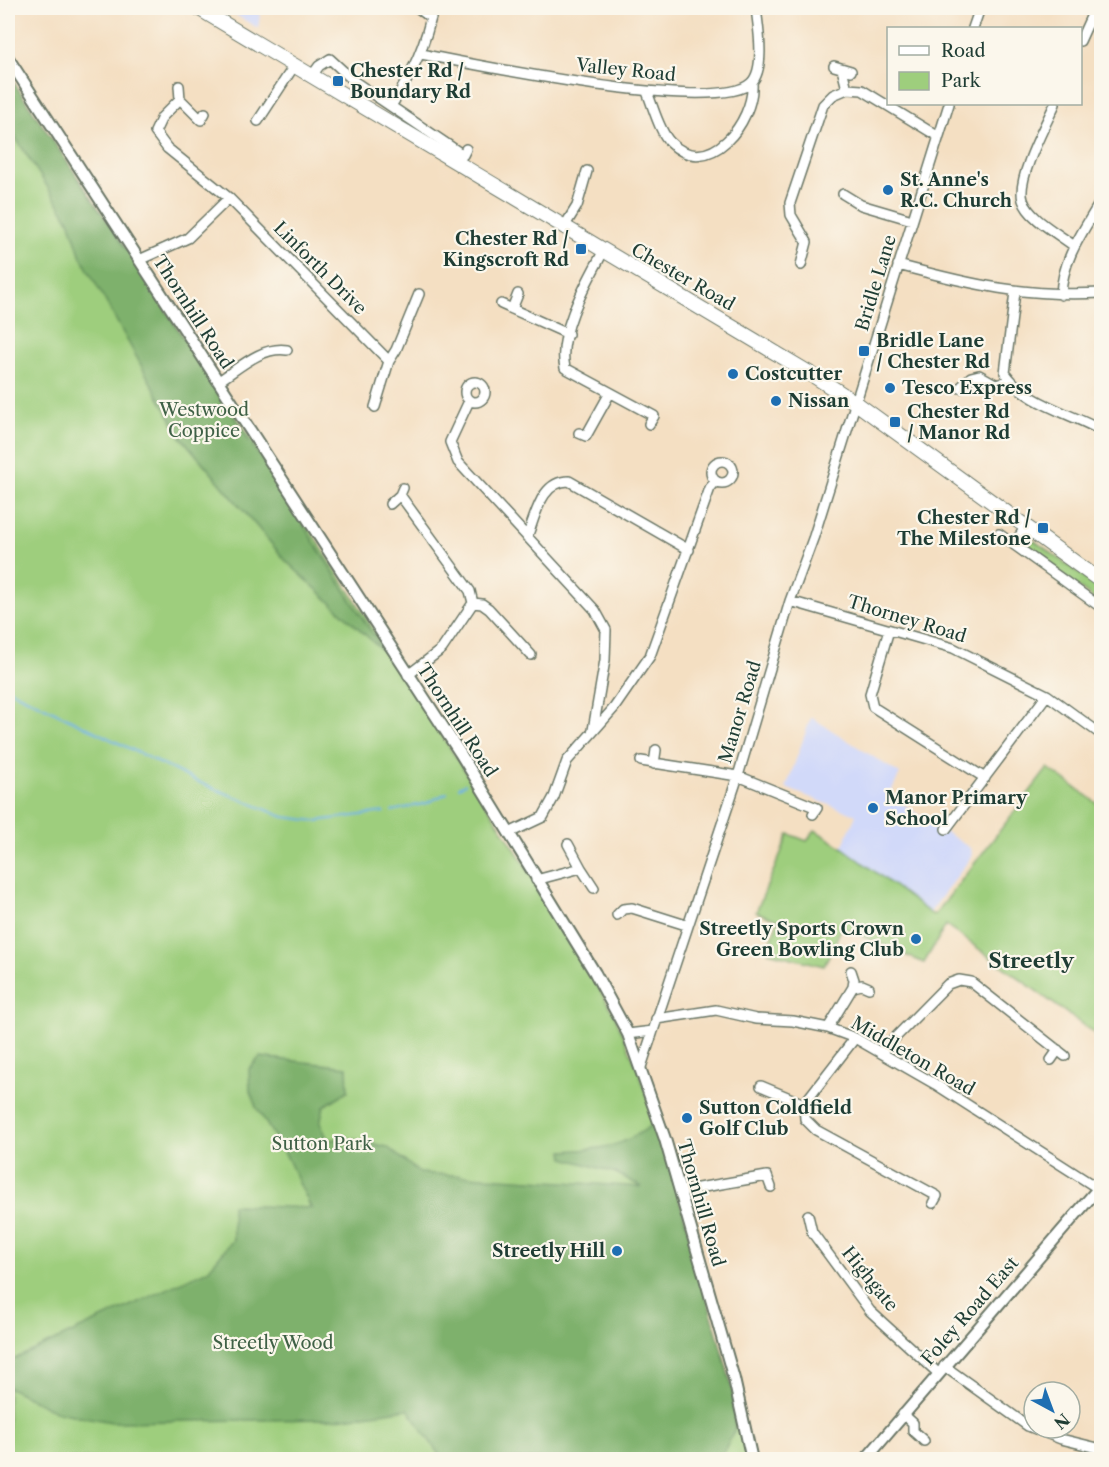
<svg xmlns="http://www.w3.org/2000/svg" width="1109" height="1467" font-family="'Libre Caslon Text',serif">
<rect width="100%" height="100%" fill="#fbf7ec"/>
<filter id="ink" filterUnits="userSpaceOnUse"><feTurbulence type="fractalNoise" baseFrequency=".0167" numOctaves="2"/><feDisplacementMap in="SourceGraphic" scale="12" xChannelSelector="R" yChannelSelector="G"/><feConvolveMatrix kernelMatrix="1 2 1 2 8 2 1 2 1" color-interpolation-filters="sRGB"/></filter>
<filter id="wash" filterUnits="userSpaceOnUse"><feTurbulence type="fractalNoise" baseFrequency=".008" numOctaves="4" result="noise"/><feDisplacementMap in="SourceGraphic" scale="24" xChannelSelector="R" yChannelSelector="G"/><feGaussianBlur stdDeviation="1.35" result="paint"/><feColorMatrix in="noise" values="0 0 0 0 0 0 0 0 0 0 0 0 0 0 0 0 0 1.4 0 .05"/><feComposite in="paint" operator="in"/></filter>
<g filter="url(#wash)">
<rect width="100%" height="100%" fill="#f4dfc2"/>
<path fill="#d1d9f9" d="M224 8H261L258 28Z
M811 717 900 774 889 795 970 848 972 853 969 860 929 914 842 847 856 815 786 788Z"/>
<path fill="#9ece7d" stroke="#5e8658" stroke-width="1.5" d="M8 74 257 447 538 885 614 1014 640 1074 732 1387 747 1459H8Z
M1028 536 1101 589V604L1024 548 1020 542Z
M1048 768 1101 806V1034L1098 1036 946 925 924 963 842 927 824 966 768 952 778 920 756 912 789 834 807 841 815 830 842 847 934 916Z"/>
<path fill="#7eb16c" stroke="#4e7750" stroke-width="1.5" d="M8 74 137 265 385 653 286 561 181 437 81 257 69 220 8 126Z
M260 1057 347 1067 348 1091 324 1106 320 1123 328 1140 347 1138 387 1147 420 1173 642 1187 616 1173 564 1158 563 1151C601 1149 622 1148 653 1124L664 1144 732 1387 735 1429 720 1459H442L408 1409 336 1419 112 1422 57 1412 8 1387V1362L208 1270 233 1240 232 1205 311 1208 287 1157 256 1107 250 1091 249 1069Z"/>
<g fill="none" stroke-linecap="round" stroke-linejoin="round">
<path stroke="#6fb3e5" stroke-width="2" d="M8 689 196 781 284 817 316 821 384 812
M459 787 465 784
M392 811 427 803 447 793"/>
</g>
</g>
<g filter="url(#ink)">
<g fill="none" stroke-linecap="round" stroke-linejoin="round">
<defs>
<path id="minor" d="M418 8 431 18
M973 28 980 8
M1080 41 1095 8
M421 54C472 64 717 115 751 83 766 69 758 26 756 8
M834 66 851 71
M842 69 847 89
M311 77 319 66 330 59 355 82 463 155 466 149
M179 86 180 99 162 117 155 132 167 148 229 198 389 361
M647 92C653 106 659 131 670 142 708 181 755 121 752 83
M180 99 201 120 205 113
M1055 104C1046 124 1016 179 1023 200 1029 219 1059 234 1074 246
M391 106C412 75 426 45 433 8
M258 121 294 66
M843 194 861 205 912 220
M564 227 577 206 587 171
M603 252C587 282 557 333 565 368L654 416 649 424
M139 260 188 238 229 198
M801 265 807 242 791 215 790 203 823 105 833 95 847 89 862 90 939 137
M898 265C973 285 1023 297 1102 293
M1015 292 1005 373C1028 405 1069 412 1102 431
M1061 295C1062 259 1084 230 1102 199
M501 304 568 334
M512 309 518 294
M219 381C239 368 262 346 287 350
M465 392a10 10 0 1 1 20 0a10 10 0 1 1-20 0Z
M960 388 971 377 979 375 997 385 1010 380
M469 401 450 442 458 462 595 610 606 630 605 660 593 730
M375 407 389 361 396 350 419 294
M579 433 586 436 610 393
M711 472a11 11 0 1 1 22 0a11 11 0 1 1-22 0Z
M403 488 400 495 470 591 473 603 442 649 408 675
M390 504 400 495
M999 534 1102 608
M527 537C536 515 541 481 569 481L689 550
M1014 545 1026 526
M790 601 953 648 1047 695 1102 735
M473 603 482 604 489 609 531 655
M889 630 870 694 873 707 985 778
M641 761 738 776 817 808 813 814
M654 764 656 750
M946 829 1047 695
M509 833 543 817 554 797 567 761 614 708 650 656 710 488 716 481
M581 868 594 888
M536 880 581 868 568 844
M617 915 623 909 632 908 686 925
M851 971 854 980 853 987
M656 1019 716 1010 756 1019 793 1021 828 1028 855 1038 935 1084 1102 1191
M828 1028 853 987 862 985 869 988
M628 1034 653 1031
M855 1038 804 1104 805 1119 816 1130 937 1196 933 1203
M881 1052 948 984 959 980 971 982 1065 1056
M1051 1060 1058 1050
M641 1067 738 776 790 601 814 536 949 104
M761 1086 804 1104
M681 1191 767 1176 771 1187
M808 1215 812 1232 870 1311 938 1373
M944 1366 1028 1426 1061 1439 1102 1449
M903 1414 913 1423V1431L924 1441"/>
<path id="major" d="M8 58 460 753 595 973 628 1034 665 1139 734 1379 752 1460
M865 1460 1102 1184"/>
<path id="highway" d="M198 8 811 374 856 403 1102 582"/>
</defs>
<use href="#minor" stroke="#6a7666" stroke-width="12"/>
<use href="#major" stroke="#6a7666" stroke-width="14"/>
<use href="#highway" stroke="#6a7666" stroke-width="16"/>
<use href="#minor" stroke="#fff" stroke-width="9"/>
<use href="#major" stroke="#fff" stroke-width="10"/>
<use href="#highway" stroke="#fff" stroke-width="14"/>
</g>
</g>
<g fill="#1f6fb2" stroke="#fbf7ec" stroke-width="2">
<rect x="332" y="75" width="12" height="12" rx="3"/>
<circle cx="888" cy="190" r="6"/>
<rect x="575" y="243" width="12" height="12" rx="3"/>
<rect x="858" y="345" width="12" height="12" rx="3"/>
<circle cx="733" cy="374" r="6"/>
<circle cx="890" cy="388" r="6"/>
<circle cx="776" cy="401" r="6"/>
<rect x="889" y="416" width="12" height="12" rx="3"/>
<rect x="1037" y="522" width="12" height="12" rx="3"/>
<circle cx="873" cy="808" r="6"/>
<circle cx="916" cy="939" r="6"/>
<circle cx="687" cy="1118" r="6"/>
<circle cx="617" cy="1251" r="6"/>
</g>
<g text-anchor="middle" stroke-width="4.5" stroke-linejoin="round" paint-order="stroke">
<g font-size="18" fill="#1f3d34" stroke="#fbf7ec">
<text transform="translate(626 70) rotate(6)" y="6">Valley Road</text>
<text transform="translate(320 268) rotate(45)" y="6">Linforth Drive</text>
<text transform="translate(683 277) rotate(30)" y="6">Chester Road</text>
<text transform="translate(876 283) rotate(-73)" y="6">Bridle Lane</text>
<text transform="translate(193 312) rotate(57)" y="6">Thornhill Road</text>
<text transform="translate(907 619) rotate(17)" y="6">Thorney Road</text>
<text transform="translate(740 712) rotate(-73)" y="6">Manor Road</text>
<text transform="translate(457 720) rotate(57)" y="6">Thornhill Road</text>
<text transform="translate(913 1056) rotate(30)" y="6">Middleton Road</text>
<text transform="translate(701 1203) rotate(74)" y="6">Thornhill Road</text>
<text transform="translate(870 1279) rotate(51)" y="6">Highgate</text>
<text transform="translate(970 1311) rotate(-49)" y="6">Foley Road East</text>
</g>
<g font-size="18" font-weight="bold" fill="#1f3d34" stroke="#fbf7ec" text-anchor="start">
<text x="350" y="77">Chester Rd /<tspan x="350" dy="21">Boundary Rd</tspan></text>
<text x="900" y="186">St. Anne's<tspan x="900" dy="21">R.C. Church</tspan></text>
<text x="569" y="245" text-anchor="end">Chester Rd /<tspan x="569" dy="21">Kingscroft Rd</tspan></text>
<text x="876" y="347">Bridle Lane<tspan x="876" dy="21">/ Chester Rd</tspan></text>
<text x="745" y="380">Costcutter</text>
<text x="902" y="394">Tesco Express</text>
<text x="788" y="407">Nissan</text>
<text x="907" y="418">Chester Rd<tspan x="907" dy="21">/ Manor Rd</tspan></text>
<text x="1031" y="524" text-anchor="end">Chester Rd /<tspan x="1031" dy="21">The Milestone</tspan></text>
<text x="885" y="804">Manor Primary<tspan x="885" dy="21">School</tspan></text>
<text x="904" y="935" text-anchor="end">Streetly Sports Crown<tspan x="904" dy="21">Green Bowling Club</tspan></text>
<text x="699" y="1114">Sutton Coldfield<tspan x="699" dy="21">Golf Club</tspan></text>
<text x="605" y="1257" text-anchor="end">Streetly Hill</text>
</g>
<g font-size="18" fill="#3f6146" stroke="#fbf7ec">
<text x="204" y="416">Westwood<tspan x="204" dy="21">Coppice</tspan></text>
<text x="322" y="1150">Sutton Park</text>
<text x="273" y="1349">Streetly Wood</text>
</g>
<g font-size="21" font-weight="bold" fill="#1f3d34" stroke="#fbf7ec">
<text x="1031" y="968">Streetly</text>
</g>
</g>
<rect width="1109" height="1467" fill="none" stroke="#fbf7ec" stroke-width="30"/>
<rect x="887" y="27" width="195" height="78" fill="#fbf7ec" stroke="#a3ada2" stroke-width="1.5"/>
<rect x="899" y="46" width="30" height="9" fill="#ffffff" stroke="#a3ada2" stroke-width="1.5"/>
<text x="941" y="57" font-size="18" fill="#1f3d34">Road</text>
<rect x="899" y="72" width="30" height="18" fill="#9ece7d" stroke="#a3ada2" stroke-width="1.5"/>
<text x="941" y="87" font-size="18" fill="#1f3d34">Park</text>
<g transform="translate(1052 1410) rotate(139)"><circle r="28" fill="#fbf7ec" stroke="#a3ada2" stroke-width="1.5"/>
<path d="M0-4.5L10 22L0 15L-10 22Z" fill="#1f6fb2"/>
<text y="-9" font-size="16" font-weight="bold" text-anchor="middle" fill="#1f3d34">N</text>
</g>
</svg>
